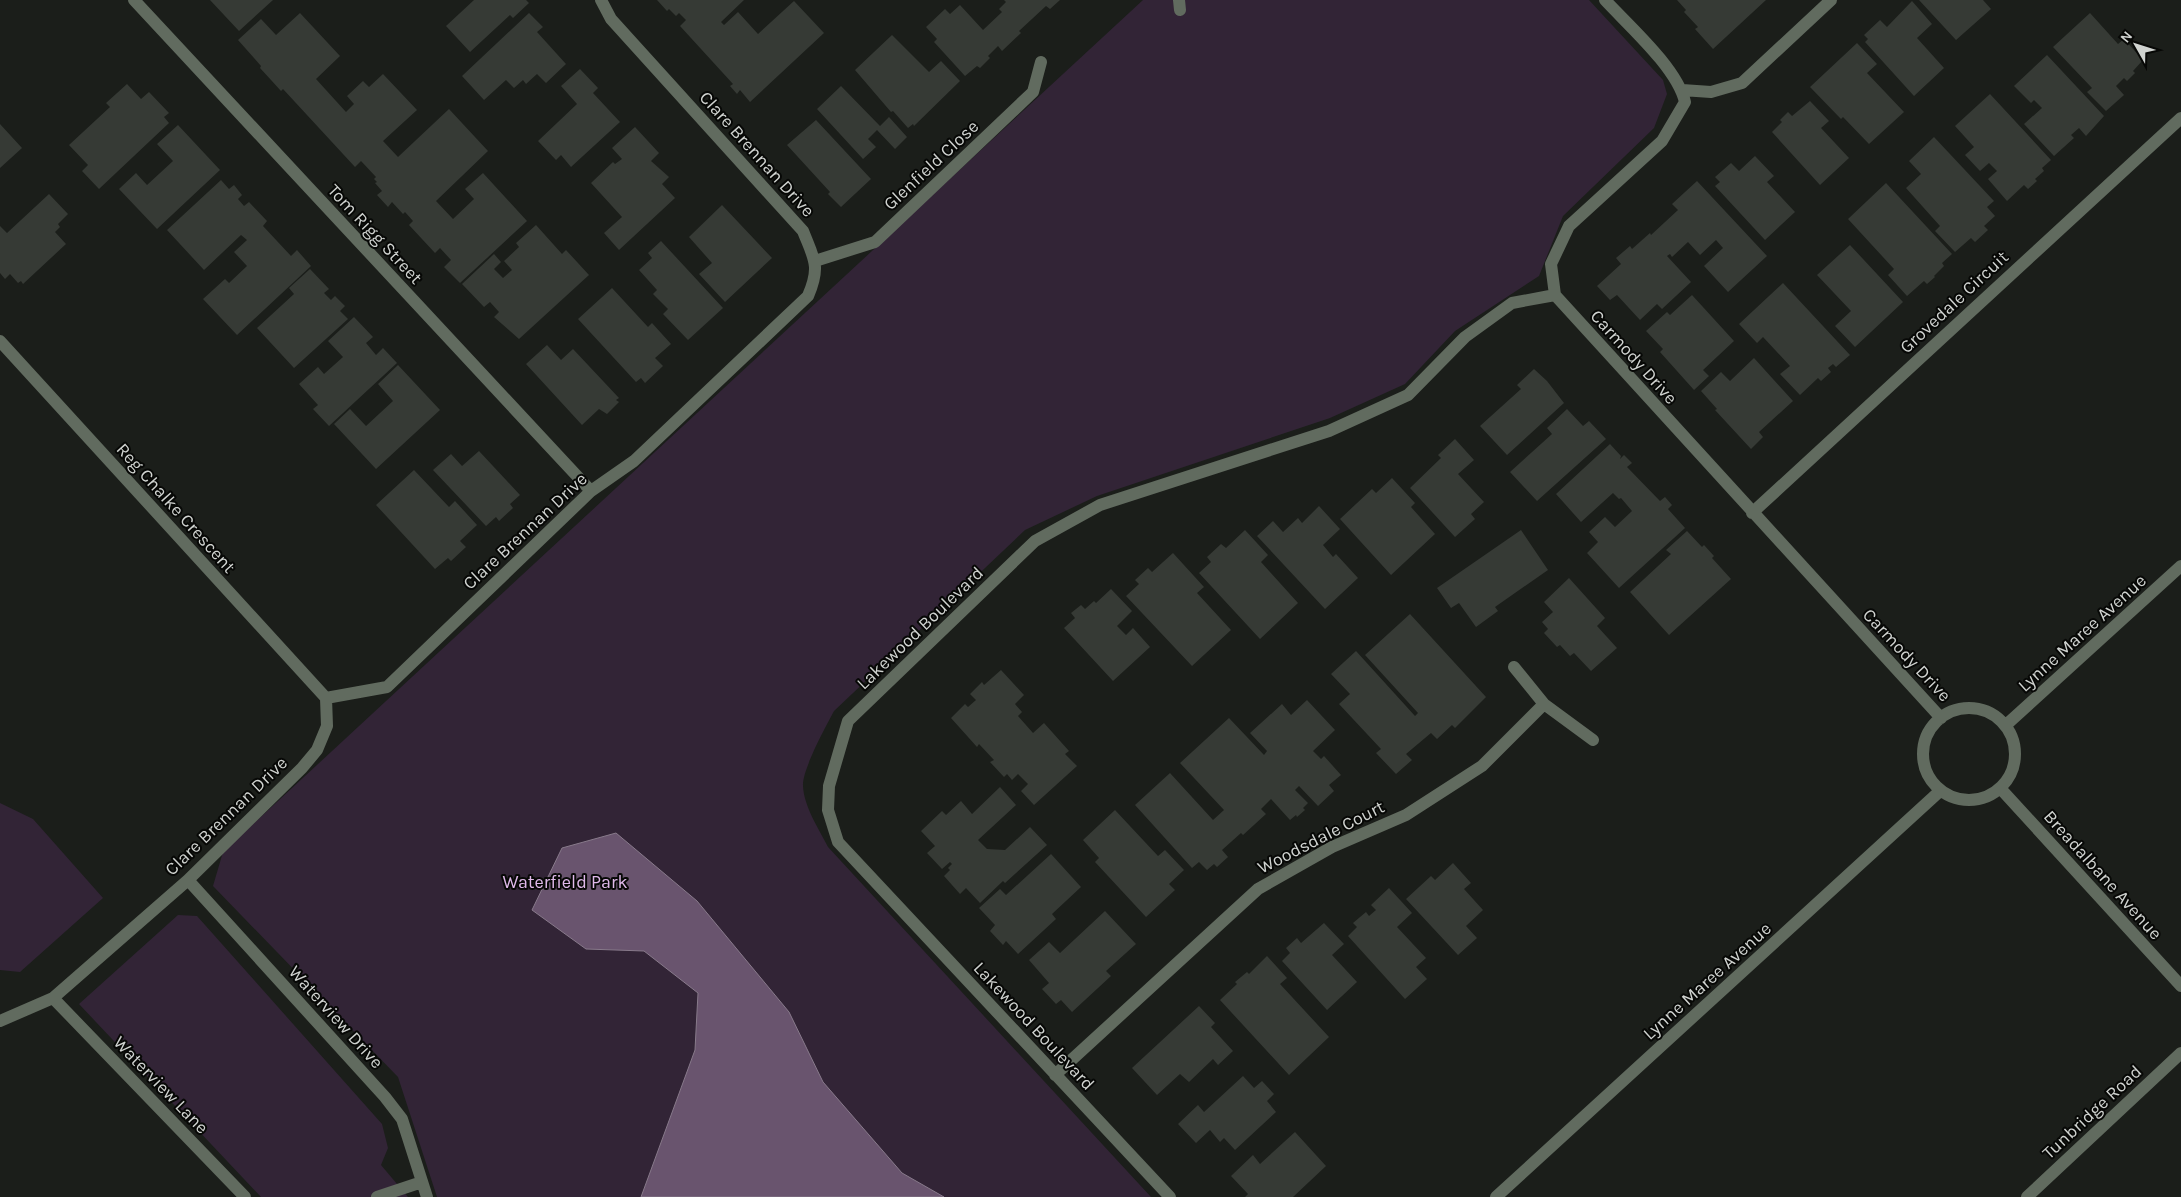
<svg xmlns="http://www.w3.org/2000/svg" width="2181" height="1197" font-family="Karla,sans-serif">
<rect width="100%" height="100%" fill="#1b1e1a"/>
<path fill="#322436" d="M1143 0H1589L1663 80 1667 94 1654 128 1563 216 1539 276 1455 331 1405 384 1330 418 1097 496 1025 530 834 711C826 726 802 770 803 786 804 807 819 829 828 847L1151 1197H437L398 1077 213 886 223 852Z
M0 803 33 819 103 898 20 972 0 970Z
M178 915 197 916 382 1124 388 1148 381 1165 408 1197H261L79 1004Z"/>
<path fill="#69546e" stroke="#887a8b" d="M616 833 697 901 789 1012 823 1082 902 1173 944 1197H641L695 1050 698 993 644 951 586 949 532 910 562 848Z"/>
<path fill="#363a35" d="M210 0H273L239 31Z
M474 0H526L529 3 513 18 510 15 470 52 446 26Z
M657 0H744L721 22 724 25 738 12 758 34 794 1 824 33 750 102 740 90 737 94 730 86 733 84 680 26 686 20 679 13 676 16 669 9 667 11Z
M1004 0H1060L1050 9 1046 6 1019 31 1021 33 1002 51 998 46 988 56 990 58 980 68 977 66 965 76 934 42 937 39 926 27 945 9 950 14 960 5 983 30 1002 12 999 9 1006 2Z
M1677 0H1766L1713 49 1695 29 1698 27 1684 12 1686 10Z
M1919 0H1983L1991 9 1956 40Z
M1912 1 1932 24 1917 38 1944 68 1914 96 1865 42 1868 39 1864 35 1880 20 1887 27Z
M300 13 340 56 316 79 346 112 354 104 347 96 363 81 369 87 383 74 417 110 383 141 398 157 449 109 488 151 436 201 453 219 474 199 465 189 483 173 527 221 460 283 444 267 451 260 440 248 435 253 409 225 413 221 405 212 403 214 392 202 388 207 377 195 382 191 375 183 377 182 374 179 376 177 361 161 355 167 283 89 281 91 271 80 260 68 261 66 238 40 261 19 276 35Z
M529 13 543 27 537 32 566 64 546 83 537 74 526 84 523 80 514 88 506 80 484 100 462 76Z
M2090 13 2118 44 2124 39 2143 60 2133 71 2135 73 2127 81 2124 78 2116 86 2124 95 2106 111 2087 92 2092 88 2053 47Z
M892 35 929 72 941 61 960 81 914 126 913 124 908 128 893 111 891 112 855 70Z
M1857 43 1877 64 1867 73 1904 112 1869 144 1843 117 1841 119 1810 87Z
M2047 55 2104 116 2086 136 2079 128 2071 135 2074 138 2054 156 2024 124 2042 108 2034 100 2031 103 2014 86Z
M580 69 598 88 593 93 620 122 571 167 561 155 556 160 538 141 577 104 561 86Z
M127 84 141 99 149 92 169 113 164 117 169 123 99 189 82 171 88 165 69 145 110 107 106 103Z
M841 86 880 126 889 117 907 137 895 149 877 130 868 139 876 147 863 159 817 109Z
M1990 94 2051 160 2042 168 2044 171 2035 179 2037 181 2028 189 2024 185 2007 201 1988 179 1997 171 1989 163 1980 171 1965 155 1974 147 1955 126Z
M1810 101 1829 121 1821 128 1849 158 1820 185 1772 132 1782 122 1780 120 1788 112 1792 116Z
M816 120 871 179 841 207 828 194 830 192 787 145Z
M0 124 22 148 0 168Z
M178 125 220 170 157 229 119 189 136 173 147 185 173 161 157 144Z
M635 127 659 153 651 161 669 177 662 184 675 198 619 250 604 233 622 217 591 183 613 162 615 164 622 159 612 148Z
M1934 137 1994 201 1987 207 1995 216 1984 226 1988 230 1975 242 1971 238 1955 252 1935 231 1940 226 1906 188 1921 174 1909 161Z
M1755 156 1774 176 1767 182 1795 212 1765 240 1715 186 1720 182 1715 177 1731 163 1739 171Z
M221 180 229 189 234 185 242 195 238 199 244 206 249 202 267 221 263 226 291 256 297 250 311 266 237 335 203 299 225 279 229 283 247 266 234 252 247 240 241 235 204 270 167 230Z
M1697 181 1767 256 1728 292 1704 266 1723 248 1716 240 1700 255 1688 242 1672 257 1670 254 1667 256 1691 282 1662 309 1657 304 1640 320 1617 295 1610 300 1597 286 1621 264 1616 258 1630 246 1632 249 1650 233 1651 235 1678 210 1672 204Z
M1886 183 1952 254 1942 263 1944 266 1934 276 1935 277 1927 284 1924 281 1907 296 1888 275 1894 269 1848 219Z
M49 194 68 214 58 224 60 227 55 232 66 244 23 284 21 281 18 283 10 274 5 279 0 273V226L7 233Z
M722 205 772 258 725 302 699 274 712 263 689 237Z
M536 225 562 254 566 250 589 275 519 339 494 317 499 312 490 302 484 307 462 284 494 254 501 262 494 269 503 278 512 270 504 261 519 247 516 243Z
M661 241 723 308 688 340 663 314 668 309 653 294 657 290 639 270 652 258 648 253Z
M1850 245 1903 302 1855 347 1835 326 1851 311 1817 275Z
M310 269 329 289 324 293 331 300 335 296 345 306 340 311 348 319 294 368 257 328 294 294 289 288Z
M1783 283 1850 355 1836 367 1833 364 1828 368 1831 372 1821 381 1818 378 1800 395 1780 374 1790 366 1763 337 1757 343 1739 324Z
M612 288 648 327 652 323 671 344 655 358 663 366 645 383 641 378 636 382 578 319Z
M1692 295 1734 341 1703 370 1709 376 1694 390 1660 352 1663 349 1646 331 1667 312 1670 315Z
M354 317 373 337 366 343 376 355 383 348 397 363 329 426 313 409 318 405 299 384 318 367 324 374 343 357 328 341Z
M547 345 561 360 573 349 619 398 616 400 619 402 607 414 599 409 582 425 526 364Z
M1754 358 1793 401 1759 432 1763 437 1751 449 1715 410 1717 409 1701 391 1721 372 1730 381Z
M398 365 440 410 376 469 334 424 350 409 366 426 393 401 378 384Z
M1534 369 1547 381 1564 403 1507 455 1480 426 1521 389 1517 385Z
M1567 409 1583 426 1589 421 1606 439 1537 501 1510 472 1552 434 1547 428Z
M1455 439 1474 460 1458 474 1484 502 1471 514 1475 519 1455 537 1410 488 1441 458 1438 455Z
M1610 444 1621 456 1620 459 1624 455 1632 463 1627 467 1660 501 1665 497 1672 505 1668 509 1685 528 1619 588 1587 553 1598 542 1589 532 1605 517 1615 527 1632 511 1621 498 1619 499 1613 493 1581 522 1556 494Z
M479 451 520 495 510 504 513 508 499 521 496 517 486 526 433 470 451 454 462 466Z
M414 470 449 507 455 501 477 525 460 541 466 547 451 561 448 558 435 569 376 505Z
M1392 478 1415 503 1411 507 1435 534 1391 575 1340 519 1372 489 1376 493Z
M1319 506 1340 529 1323 545 1333 557 1336 554 1358 578 1325 609 1257 536 1273 521 1283 532 1298 518 1302 523Z
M1245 530 1268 555 1261 562 1298 603 1260 639 1199 573 1211 562 1207 557 1221 544 1226 548Z
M1521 530 1548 570 1495 607 1498 611 1476 627 1459 603 1451 608 1437 588Z
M1687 531 1702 547 1704 545 1714 556 1712 558 1731 579 1669 635 1630 592 1671 554 1666 550Z
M1173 553 1204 587 1197 593 1231 630 1192 666 1126 596 1139 584 1135 580 1148 568 1152 572Z
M1569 578 1605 618 1597 626 1617 648 1591 671 1574 653 1570 656 1560 645 1557 647 1544 633 1548 629 1542 622 1553 612 1544 602Z
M1111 589 1132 611 1117 626 1126 635 1133 628 1150 647 1113 681 1064 628 1075 618 1071 613 1081 605 1085 609 1094 601 1096 603Z
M1410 614 1486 697 1455 728 1452 725 1437 739 1431 733 1406 754 1412 760 1396 774 1376 753 1381 749 1339 704 1350 694 1331 674 1356 651 1415 716 1418 713 1365 655Z
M1001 670 1024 695 1015 704 1022 712 1018 716 1033 733 1044 723 1069 751 1065 754 1077 766 1034 805 1021 791 1028 784 1018 774 1012 780 1007 774 1004 777 990 762 994 760 979 744 977 747 951 718 965 704 968 707 976 700 970 694 982 682 984 685Z
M1307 700 1335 730 1313 751 1321 759 1324 756 1341 775 1329 785 1334 791 1318 806 1299 786 1295 790 1308 803 1303 808 1305 810 1297 817 1296 815 1290 820 1271 799 1261 809 1266 814 1243 835 1241 833 1222 850 1228 857 1217 867 1214 864 1207 870 1199 862 1192 868 1135 805 1170 773 1213 820 1224 810 1180 763 1229 718 1264 755 1267 751 1250 733 1282 704 1291 715Z
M1000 787 1016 805 978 840 987 849 1005 850 1030 827 1047 845 1005 883 1003 881 980 903 966 888 960 894 944 876 950 870 948 868 952 864 950 862 942 869 927 853 935 846 921 831 942 811 946 815 961 801 972 814Z
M1115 810 1158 856 1165 850 1184 870 1169 884 1175 890 1146 917 1095 862 1099 858 1083 840Z
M1051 854 1081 887 1052 914 1056 919 1018 954 1006 941 1003 945 990 931 995 925 979 908 1000 889 1006 895Z
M1453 863 1471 883 1464 889 1483 910 1466 926 1477 938 1458 955 1406 899 1431 876 1435 880Z
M1389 888 1412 913 1397 927 1426 958 1416 967 1427 979 1405 999 1348 936 1357 927 1353 923 1366 912 1369 916 1376 910 1371 905Z
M1105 911 1136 944 1106 971 1111 976 1072 1012 1061 1000 1056 1004 1042 989 1049 983 1029 960 1049 942 1060 953Z
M1324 923 1344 944 1332 955 1357 982 1327 1010 1282 961 1290 953 1286 948 1297 938 1301 943Z
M1267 956 1287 978 1280 984 1329 1037 1289 1075 1220 1000 1237 984 1235 982 1247 972 1249 974Z
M1199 1006 1215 1023 1211 1027 1233 1051 1218 1065 1213 1059 1189 1082 1180 1074 1157 1095 1132 1068Z
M1243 1076 1254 1088 1262 1081 1274 1094 1267 1101 1276 1112 1235 1150 1224 1138 1220 1142 1210 1130 1196 1143 1178 1124 1198 1105 1204 1112Z
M1295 1132 1326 1166 1293 1197H1245L1248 1194 1231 1176 1253 1155 1260 1164Z"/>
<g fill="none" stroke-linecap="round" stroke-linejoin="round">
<path stroke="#616b5f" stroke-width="12" d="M134 0 591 491
M1179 0 1180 10
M1605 0C1629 26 1677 68 1685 102L1662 141 1569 226 1551 264 1555 295 1941 718
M1682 90 1711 92 1742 83 1831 0
M815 261 875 242 1033 92 1041 62
M0 341 326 698
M1752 513 2181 118
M1514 667 1544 704 1593 740
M1923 754a46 46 0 1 1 92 0a46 46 0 1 1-92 0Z
M2006 725 2181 566
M2000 788 2181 986
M188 880 385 1097 402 1119 427 1197
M53 998 245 1197
M0 1021 53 998 188 880 302 768 317 750 327 726 326 698 387 687 591 491 634 461 808 296C821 266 814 259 803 231L611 19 601 0
M1055 1075 1258 889 1332 847 1406 815 1482 766 1544 704
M377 1197 422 1182
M1170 1197 838 842 828 810 829 786 848 721 1035 541 1100 505 1329 431 1408 395 1465 337 1512 303 1555 295
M1496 1197 1940 791
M2027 1197 2181 1053"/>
</g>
<g text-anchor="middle" stroke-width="4" stroke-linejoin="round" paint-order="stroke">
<g font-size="18" fill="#d0d3d0" stroke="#070806">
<text transform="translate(757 154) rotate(48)" y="6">Clare Brennan Drive</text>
<text transform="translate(931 165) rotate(-43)" y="6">Glenfield Close</text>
<text transform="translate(375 234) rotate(47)" y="6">Tom Rigg Street</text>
<text transform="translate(1954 302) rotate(-43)" y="6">Grovedale Circuit</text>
<text transform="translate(1634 357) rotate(48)" y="6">Carmody Drive</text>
<text transform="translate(176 508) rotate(48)" y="6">Reg Chalke Crescent</text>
<text transform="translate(525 531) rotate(-43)" y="6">Clare Brennan Drive</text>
<text transform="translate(920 628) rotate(-44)" y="6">Lakewood Boulevard</text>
<text transform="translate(2082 633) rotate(-42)" y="6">Lynne Maree Avenue</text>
<text transform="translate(1907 655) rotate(47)" y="6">Carmody Drive</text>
<text transform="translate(226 816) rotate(-44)" y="6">Clare Brennan Drive</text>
<text transform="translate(1321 837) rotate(-27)" y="6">Woodsdale Court</text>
<text transform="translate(2103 875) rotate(48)" y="6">Breadalbane Avenue</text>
<text transform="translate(1707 981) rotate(-42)" y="6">Lynne Maree Avenue</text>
<text transform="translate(336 1017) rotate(48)" y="6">Waterview Drive</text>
<text transform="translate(1034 1026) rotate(47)" y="6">Lakewood Boulevard</text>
<text transform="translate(161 1085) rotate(46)" y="6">Waterview Lane</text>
<text transform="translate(2092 1112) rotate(-43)" y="6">Tunbridge Road</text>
</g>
<g font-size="18" fill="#e0b9ea" stroke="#070806">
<text x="565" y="888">Waterfield Park</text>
</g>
</g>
<g transform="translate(2136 45) rotate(309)" stroke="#070806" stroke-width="4" paint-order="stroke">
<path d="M0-4L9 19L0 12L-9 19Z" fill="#d0d3d0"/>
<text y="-8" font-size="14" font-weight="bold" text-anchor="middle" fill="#d0d3d0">N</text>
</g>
</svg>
